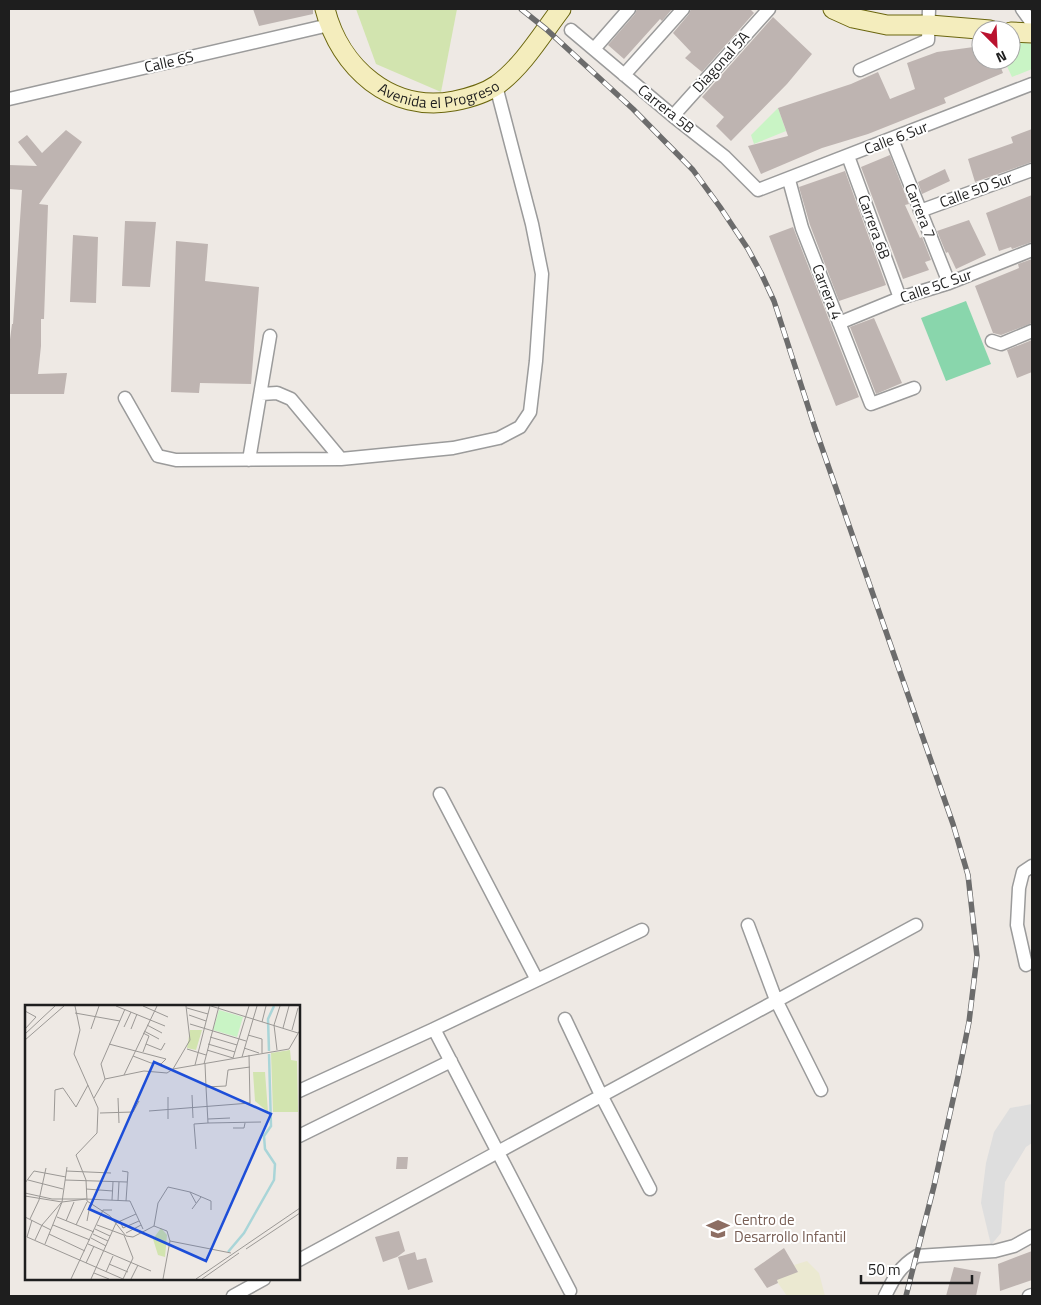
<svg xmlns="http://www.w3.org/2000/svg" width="1041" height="1305" font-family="'Titillium Web',sans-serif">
<rect width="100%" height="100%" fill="#eee9e4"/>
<path fill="#ebe9d1" d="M807 1261 819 1273 825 1296H787L778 1283 775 1273 798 1272 794 1265Z"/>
<path fill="#d2e4af" d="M356 9H457L441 92 376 64Z"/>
<path fill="#c9f4c5" d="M1011 41 1032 44V69L1012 77 1004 60H1011Z
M778 108 786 131 754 144 751 135Z"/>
<path fill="#89d6ac" d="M966 301 991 364 946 381 921 318Z"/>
<path fill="#dedede" d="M1032 1104V1143L1026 1147 1005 1182 1001 1233 991 1245 981 1203 986 1163 994 1132 1010 1108Z"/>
<path fill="#beb4b1" d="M253 9H313V14L259 26Z
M637 9H672L662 21 660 19 624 59 608 45 635 14Z
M691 9H750L754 13 702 72 685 58 691 52 673 33 689 14Z
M773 17 812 54 787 84 731 141 716 126 724 117 702 97Z
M981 46V60H998L1003 73 944 98 946 103 868 134 822 148 761 174 748 146 788 136 778 108 851 84 878 72 890 99 915 89 907 63 937 52Z
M1032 129V162L975 182 968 159 1013 143 1011 137Z
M66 130 82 142 39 204 48 205 44 319H41V346L38 374 67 373 64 394H9V347L12 324H13L22 190 9 189V165L37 166 18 142 27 135 42 153Z
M890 155 909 204 905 205 920 238 922 237 931 260 925 262 929 270 903 279 861 167Z
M945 169 950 181 922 194 918 182Z
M845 171 886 285 839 301 810 225 799 187Z
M1032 195V242L1012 249 1011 247 999 251 986 213Z
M969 220 986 255 956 269 948 252 946 253 937 231Z
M125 221 156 222 150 287 122 286Z
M793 227 859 397 836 406 769 236Z
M73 235 98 237 96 303 70 302Z
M176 241 208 244 205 281 259 287 251 384 200 383 199 393 171 392Z
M1032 259V323L1001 335 993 333 975 286 1019 268 1018 264Z
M874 318 902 383 876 394 850 327Z
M1032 340V372L1017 378 1007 350Z
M397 1157H408L407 1169H396Z
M399 1231 405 1251 397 1257 383 1262 375 1237Z
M784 1248 798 1272 777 1280 778 1283 767 1288 754 1269Z
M1032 1251V1280L1000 1291 998 1264Z
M415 1252 417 1260 426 1258 433 1282 408 1290 398 1257Z
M954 1267 981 1272 976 1296H946Z"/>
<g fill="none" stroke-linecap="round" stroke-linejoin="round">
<defs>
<path id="street" d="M1022 9 1032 23
M571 30 673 116 725 157 758 190 1032 84
M594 49 629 9
M860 70 928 40 929 9
M624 75 683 9
M9 99 329 25
M673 116 769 9
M892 139 949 283
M848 156 900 298
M789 180 802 228 871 404 914 388
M920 211 1032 170
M839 323 900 298 949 283 1032 250
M992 341 1001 344 1032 331
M261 394 277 393 291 399 341 459 453 448 499 438 520 427 530 412 536 361 542 274 532 224 496 86
M125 398 158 456 176 460 341 459
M249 460 270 336
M440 794 537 980 434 1029 570 1291
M748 925 776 1000 821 1090
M1026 965 1017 925 1019 888 1023 872 1032 866
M537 980 642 930
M565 1019 601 1095 650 1189
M299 1091 434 1029
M299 1136 451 1061
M299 1260 916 925
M233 1296 264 1279
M885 1296C894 1278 899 1267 917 1256L995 1251 1014 1246 1032 1236
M1029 1296 1032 1295"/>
<g id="secondary">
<path id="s1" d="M325 9C340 68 391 113 454 101 469 98 484 94 497 85 523 66 542 34 561 9"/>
<path d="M833 9 853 18 887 25H930L990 30"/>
<path d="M1011 32 1032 33"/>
</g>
</defs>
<use href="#street" stroke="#9b9b9b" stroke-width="15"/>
<use href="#secondary" stroke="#6b660e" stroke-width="21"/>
<use href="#street" stroke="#fff" stroke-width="12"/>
<use href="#secondary" stroke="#f4edbd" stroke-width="19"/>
<defs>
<path id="rail" d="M521 9 546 29 633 109 693 170 720 207 748 249 761 273 774 301 814 425 953 824 968 875 977 956 969 1022 958 1077 934 1186 906 1296"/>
</defs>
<use href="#rail" stroke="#6c6c6c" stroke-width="5.5"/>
<use href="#rail" stroke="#fff" stroke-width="4" stroke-dasharray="11" stroke-linecap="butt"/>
</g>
<defs>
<symbol id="school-bare" viewBox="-9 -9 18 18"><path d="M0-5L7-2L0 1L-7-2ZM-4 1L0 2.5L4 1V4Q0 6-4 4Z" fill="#8d6e63" stroke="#fff" stroke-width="2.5" paint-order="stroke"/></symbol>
</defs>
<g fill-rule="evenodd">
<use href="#school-bare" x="702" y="1213" width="32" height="32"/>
</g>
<g text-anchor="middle" stroke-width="4" stroke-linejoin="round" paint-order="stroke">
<g font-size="15" fill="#1e1e1e" stroke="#fff">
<text transform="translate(169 62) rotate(-13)" y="5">Calle 6S</text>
<text transform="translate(721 62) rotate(-48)" y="5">Diagonal 5A</text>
<text dy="5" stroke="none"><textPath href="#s1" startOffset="160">Avenida el Progreso</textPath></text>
<text transform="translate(666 109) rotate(39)" y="5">Carrera 5B</text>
<text transform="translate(896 138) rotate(-21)" y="5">Calle 6 Sur</text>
<text transform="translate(976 190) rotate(-20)" y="5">Calle 5D Sur</text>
<text transform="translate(920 211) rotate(68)" y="5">Carrera 7</text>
<text transform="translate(874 227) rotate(70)" y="5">Carrera 6B</text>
<text transform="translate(936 286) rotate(-19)" y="5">Calle 5C Sur</text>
<text transform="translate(827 292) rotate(69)" y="5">Carrera 4</text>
</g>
<g font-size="15" fill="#785e54" stroke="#fff" text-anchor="start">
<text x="734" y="1225">Centro de<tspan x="734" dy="17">Desarrollo Infantil</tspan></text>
</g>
</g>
<g transform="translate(25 1005)">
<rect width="275" height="275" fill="#eee9e4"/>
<path d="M165 25H177L171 45 162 43ZM265 45 266 55 272 56 273 107H248L246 48ZM228 67H240L243 107 230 96ZM136 223 142 230 140 252 133 250 128 234Z" fill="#d2e4af"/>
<path d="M194 5 218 12 212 32 188 25Z" fill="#c9f4c5"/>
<path fill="none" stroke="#a9d5d8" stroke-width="2.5" d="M244 46 243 14 249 1M203 247 219 228 249 175 250 159 240 144 239 131 246 121 244 49"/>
<path fill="none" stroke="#9b9895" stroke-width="1" d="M50 1 55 25 49 49 73 103 72 128 51 150 61 175 62 196 85 211 101 231 108 232 129 221 142 226 145 236 138 274M91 1 140 21M118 1 143 12M186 1 273 28M162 3 183 9M0 6 11 12 0 24M50 8 95 16M164 10 181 16M237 17 241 1M165 19 221 36M122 20 137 28M99 22 106 7M258 23 264 1M66 24 74 1M106 24 112 9M267 25 273 3M119 26 134 34M0 29 30 1M223 30 237 34V48M185 32 212 40M0 35 39 1M84 39 141 54 136 59 126 58 108 51M121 39 136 45 140 38M183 39 210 47M219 43 234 48M162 44 181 50M182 45 208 53 224 1M252 45 249 20 255 1M118 47 124 31 118 28M217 52 232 1M179 59 194 1M180 59 181 82 201 81 203 65 225 62M170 60 185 1M148 64 264 44 275 25M99 70 132 1M80 74 119 66 142 68 148 64 165 35 161 1M80 74 76 59 100 4M167 90 168 113M69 93 80 74M93 93 94 118M124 106 225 98 224 50M75 108 108 107 114 96M143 114V92M183 114 205 113M29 116 30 85 38 83 51 102 63 80M183 118 236 117M208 123H219L220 118M171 144 169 119 183 118 181 82M41 166 86 168M97 166 103 167 101 196M3 175 38 184M40 175 102 177M0 178 9 166 41 172M61 184 88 186M165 187 186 196V205M0 188 27 194H61M0 191 37 197 61 194M61 194 105 196 118 224M87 195 88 177M93 196 94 177M167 204 176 192M0 212 26 225M32 212 69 227M5 214 14 195 21 163M7 215 2 232 98 274M41 216 49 197M62 216 65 200M95 216 98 223 114 216M28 220 65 235M51 220 62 197M72 220 99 230 108 253 98 274M129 221 133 198 143 182 165 187 171 198M70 224 85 231M101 228 116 220M24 229 60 246M68 229 83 236M66 233 81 241M10 235 17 220 36 198M145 236 206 248M20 239 37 197 42 162M63 239 126 266M221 244 275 208M61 258 69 241M84 259 103 267M81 267 88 251M69 268 84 274M46 274 78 205H87M66 274 91 218 111 209M106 274 113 260M171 274 275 203M177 274 214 248"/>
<path fill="#1d4ed8" fill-opacity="0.15" stroke="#1d4ed8" stroke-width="2.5" d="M129 57 246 109 181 256 64 204Z"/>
<rect width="275" height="275" fill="none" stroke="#1e1e1e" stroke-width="2.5"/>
</g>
<rect width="1041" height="1305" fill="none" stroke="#1e1e1e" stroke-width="20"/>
<g transform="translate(996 45) rotate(156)"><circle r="24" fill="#ffffff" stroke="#a5a5a5"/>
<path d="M0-4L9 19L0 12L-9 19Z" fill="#ba122e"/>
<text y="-8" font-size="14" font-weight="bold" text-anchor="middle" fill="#1e1e1e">N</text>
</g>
<path d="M861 1275v8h111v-8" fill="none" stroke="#1e1e1e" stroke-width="2.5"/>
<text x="868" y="1275" font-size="15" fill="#1e1e1e" stroke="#ffffff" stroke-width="4" paint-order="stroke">50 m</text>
</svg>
